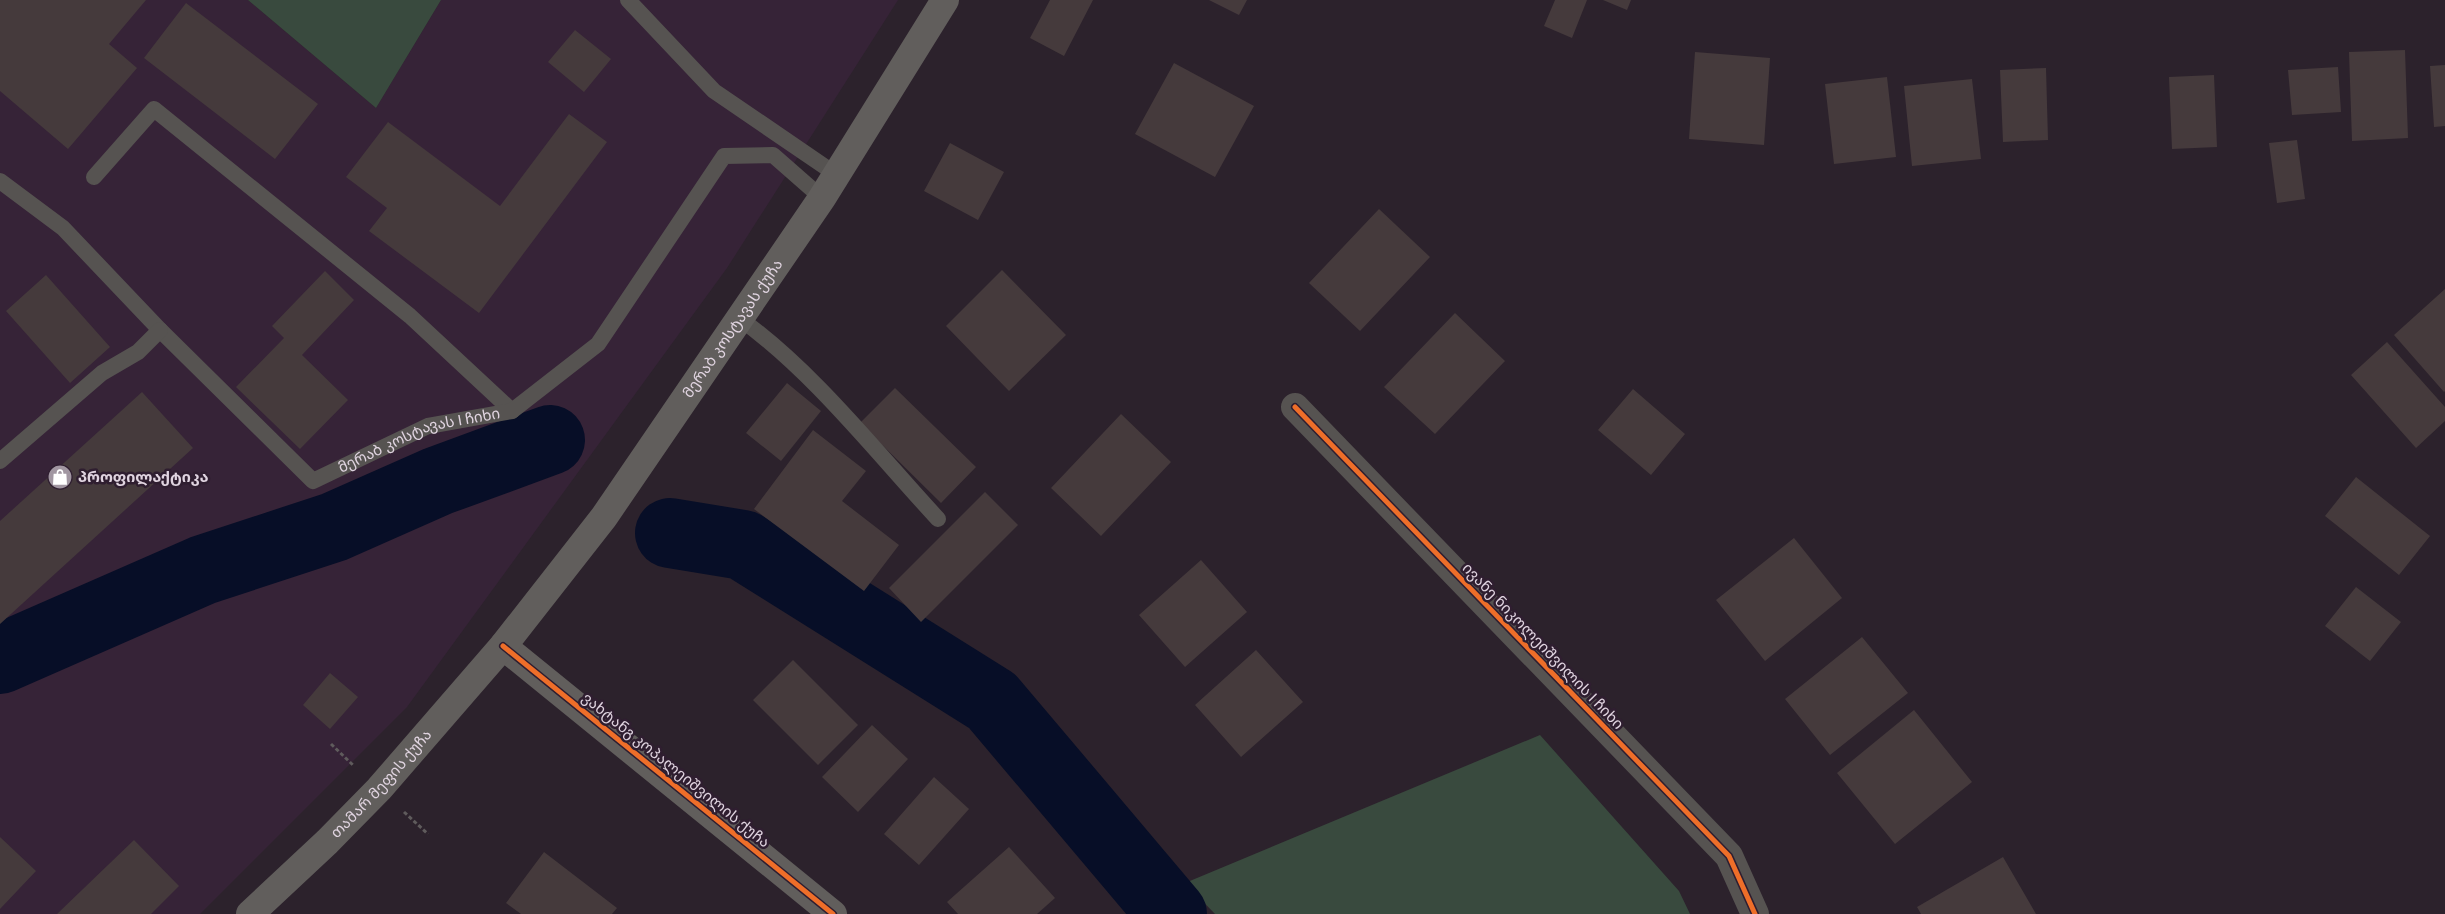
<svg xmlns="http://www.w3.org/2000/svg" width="2445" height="914" font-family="'Fira Sans Condensed','Noto Sans Georgian',sans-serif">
<rect width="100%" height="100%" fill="#2c222c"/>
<path fill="#362337" d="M0 0H248L376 108 441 0H898L727 268 407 707 200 914H0Z"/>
<path fill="#394a3e" d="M248 0H441L376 108Z
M1540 735 1679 891 1690 914H1215L1185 883Z"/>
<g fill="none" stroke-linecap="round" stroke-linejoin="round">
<path stroke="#070e27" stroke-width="70" d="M670 533 743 545 992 701 1172 914
M0 659 203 570 334 527 438 481 550 440"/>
</g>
<path fill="#453a3c" d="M0 0H146L109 44 137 68 68 149 0 91Z
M1050 0H1093L1064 56 1030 38Z
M1209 0H1247L1239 15Z
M1555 0H1587L1572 38 1544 26Z
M1603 0H1631L1627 10Z
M186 3 318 104 275 159 144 58Z
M575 30 611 59 584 92 548 62Z
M2405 50 2408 138 2352 141 2349 52Z
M1695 52 1770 58 1764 145 1689 139Z
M1174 63 1254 106 1215 177 1135 134Z
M2445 65V126L2434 127 2430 66Z
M2338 67 2341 112 2292 115 2288 70Z
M2046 68 2048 140 2003 142 2000 70Z
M2214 75 2217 147 2172 149 2169 77Z
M1887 77 1896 157 1834 164 1825 84Z
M1972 79 1981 159 1912 166 1904 86Z
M569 114 607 142 479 313 369 231 387 208 346 177 388 122 500 206Z
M2297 140 2305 199 2277 203 2269 143Z
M950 143 1004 172 978 220 924 191Z
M1379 209 1430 257 1360 331 1309 283Z
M1002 270 1066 335 1009 391 946 326Z
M325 271 354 300 302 355 348 400 300 449 236 387 284 338 272 326Z
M46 275 110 347 70 383 6 311Z
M2445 289V391L2444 392 2394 335Z
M1455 313 1505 361 1435 434 1384 387Z
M2387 342 2445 407V421L2416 448 2351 375Z
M787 383 821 411 781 461 746 433Z
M895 388 976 467 941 503 860 423Z
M1633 389 1685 434 1651 475 1598 430Z
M142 392 193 448 0 624V521Z
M1121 414 1171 462 1101 536 1051 488Z
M813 430 866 471 842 501 899 545 864 591 754 509Z
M2356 477 2430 536 2399 575 2325 516Z
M985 492 1018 525 921 622 889 588Z
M1794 538 1842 598 1765 661 1716 600Z
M1201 560 1247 612 1185 667 1139 615Z
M2356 587 2401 622 2370 661 2325 626Z
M1862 637 1908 693 1830 755 1785 699Z
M1256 650 1303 702 1241 757 1195 705Z
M793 660 858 725 818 765 753 700Z
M330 673 358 697 330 729 303 705Z
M1914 710 1972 782 1895 844 1837 773Z
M872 725 908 759 858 812 822 777Z
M934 777 969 809 919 865 884 834Z
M0 837 36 871 0 909Z
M134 840 179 886 151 914H57Z
M1009 847 1055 898 1037 914H958L947 902Z
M544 852 617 908 612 914H521L506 903Z
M2003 857 2036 914H1921L1917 907Z"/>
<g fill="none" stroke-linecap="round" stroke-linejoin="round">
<path stroke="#5f5b5c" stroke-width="3" stroke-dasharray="4 2.5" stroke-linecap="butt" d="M331 744 354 766
M404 812 428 834"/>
<g stroke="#565351" stroke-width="16">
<path d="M628 0 714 91 837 175"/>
<path d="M94 177 154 109 410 316 512 411"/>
<path id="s1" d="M0 181 63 228 160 330 313 481 428 426 512 411 598 344 724 156 773 155 822 198"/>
<path d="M739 318C813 371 876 452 938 519"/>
<path d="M0 461 102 373 138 352 160 330"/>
</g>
<path stroke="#565351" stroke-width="28" d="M1295 407 1729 856 1755 914"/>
<g stroke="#615e5c" stroke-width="28">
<path d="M503 646 833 914"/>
<path id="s2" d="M250 914 327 842 379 789 503 646 604 517 822 198 945 0"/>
</g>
<defs>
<path id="cycleway" d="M1295 407 1729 856 1755 914
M503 646 833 914"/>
</defs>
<use href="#cycleway" stroke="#2f1e30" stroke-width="8"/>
<use href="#cycleway" stroke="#ee6e29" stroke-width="5"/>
</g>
<defs>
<symbol id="shop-disc" viewBox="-11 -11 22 22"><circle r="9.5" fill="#a196a1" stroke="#2f1e30"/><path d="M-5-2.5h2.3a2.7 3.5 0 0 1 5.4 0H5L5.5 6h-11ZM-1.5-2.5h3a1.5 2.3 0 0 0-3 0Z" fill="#fff"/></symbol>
</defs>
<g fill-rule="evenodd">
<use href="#shop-disc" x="46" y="463" width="28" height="28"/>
</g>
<g text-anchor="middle" stroke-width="5" stroke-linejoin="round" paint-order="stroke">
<g font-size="15" fill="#e0d4e0" stroke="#2f1e30">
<text dy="5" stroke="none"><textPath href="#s2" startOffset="761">მერაბ კოსტავას ქუჩა</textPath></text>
<text dy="5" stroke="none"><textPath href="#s1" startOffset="549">მერაბ კოსტავას I ჩიხი</textPath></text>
<text transform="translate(1543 646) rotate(46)" y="5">ივანე ნიკოლეიშვილის I ჩიხი</text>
<text transform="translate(676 770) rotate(39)" y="5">ვახტანგ კოპალეიშვილის ქუჩა</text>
<text dy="5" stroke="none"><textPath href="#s2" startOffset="185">თამარ მეფის ქუჩა</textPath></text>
</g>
<g font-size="15" font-weight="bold" fill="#e0d4e0" stroke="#2f1e30" text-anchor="start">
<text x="78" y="482">პროფილაქტიკა</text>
</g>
</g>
</svg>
